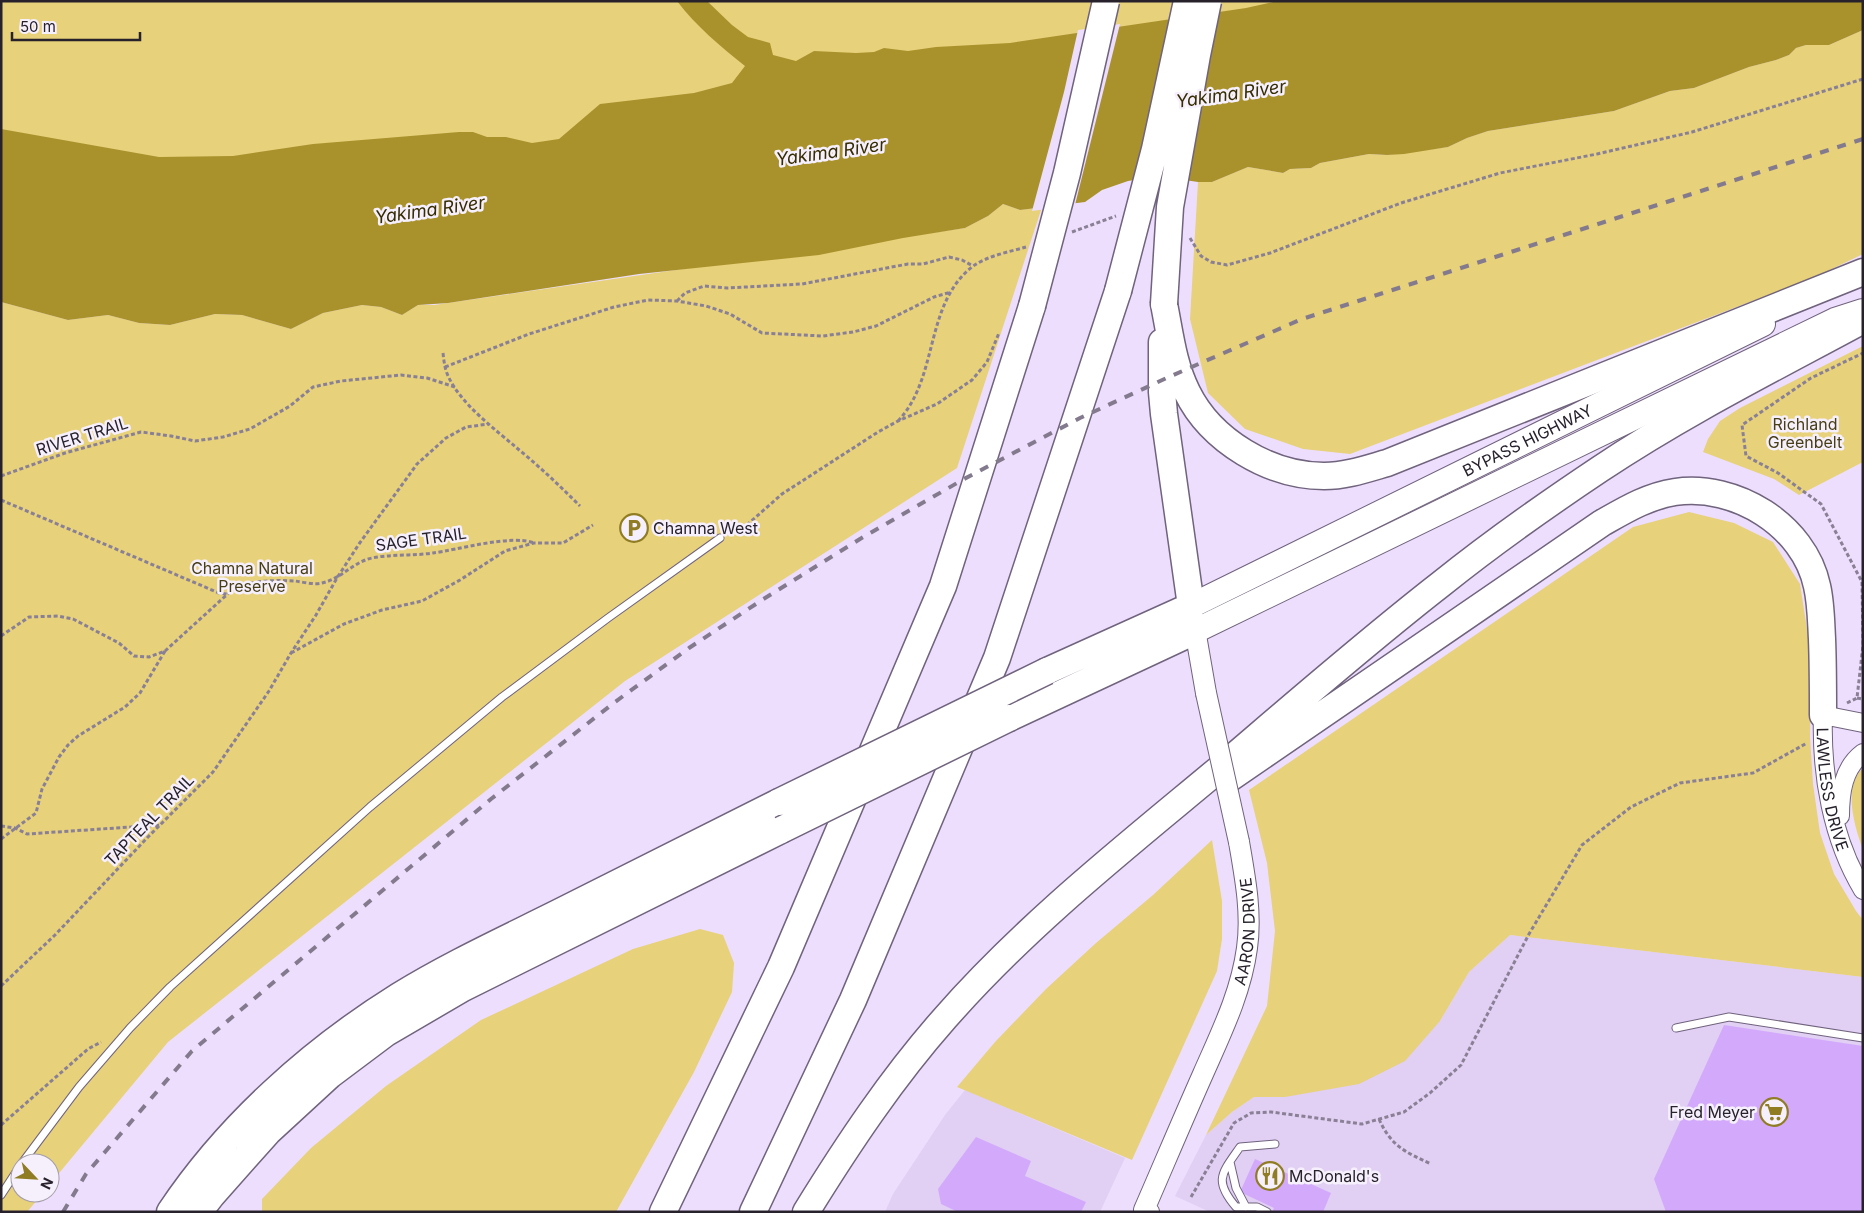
<svg xmlns="http://www.w3.org/2000/svg" width="1864" height="1213" font-family="Inter,sans-serif">
<rect width="100%" height="100%" fill="#eddefd"/>
<path fill="#e1cff4" d="M1510 935 1863 977V1212H1210L1175 1196 1206 1135 1232 1112 1254 1097H1285L1440 1021 1469 972Z
M965 1090 1125 1158 1100 1212H885L893 1194 945 1115Z"/>
<path fill="#e7d17b" d="M1 1H1425L591 142 1 173Z
M1863 30V254L1813 278 1350 454 1303 449 1245 429 1208 393 1190 319 1198 182H1212L1248 167 1283 173 1290 169 1311 168 1320 163 1369 154 1387 155 1448 147 1467 138 1488 131 1614 111 1670 91 1694 88 1749 67 1776 60 1789 55 1796 48 1806 45H1829Z
M1003 204 1020 210 1042 207 957 468 625 681 168 1042 50 1184V1163H20V1193H43L27 1212H1V302L68 320 108 315 139 323 170 325 215 314 242 315 291 329 323 313 362 305 381 307 402 315 418 305H434L965 228 988 216Z
M1863 346V462L1799 495 1774 479 1703 452 1708 439 1720 421 1740 408Z
M1689 512 1734 523 1773 542 1800 584 1811 655 1810 737 1813 784 1820 833 1834 874 1856 911 1863 920V977L1510 935 1469 972 1440 1021 1405 1061 1359 1084 1285 1097H1254L1232 1112 1206 1135 1267 1006 1275 931 1267 863 1249 790 1633 527Z
M1863 768V850C1855 827 1842 788 1863 768Z
M1212 840 1222 901V939L1217 971 1132 1160 957 1087 995 1042 1046 989 1096 943 1153 895Z
M700 929 723 935 734 963 732 992 694 1072 616 1212H262V1199L311 1148 386 1086 481 1020 633 949Z"/>
<path fill="#a9922c" d="M677 1H707L732 25 748 37 770 43 773 55 796 61 814 51 856 53 874 52 884 48 908 51 936 47 1010 43 1246 8 1278 1H1863V30L1829 45H1806L1796 48 1789 55 1776 60 1749 67 1694 88 1670 91 1614 111 1488 131 1467 138 1448 147 1404 154 1387 155 1369 154 1320 163 1311 168 1290 169 1283 173 1248 167 1212 182H1198L1158 176 1128 181 1102 190 1085 202 1020 210 1003 204 988 216 965 228 903 238 819 255 639 274 448 303 418 305 402 315 381 307 362 305 323 313 291 329 242 315 215 314 170 325 139 323 108 315 68 320 1 302V129L159 157 233 156 313 144 459 132H473L487 137H506L532 143 559 139 600 104 694 93 732 83 745 66C720 46 696 26 677 1Z"/>
<path fill="#eddefd" d="M1120 24 1075 205 1032 211 1064 92 1078 30Z"/>
<path fill="#d3aafb" d="M1724 1025 1863 1046V1212H1666L1654 1179Z
M976 1137 1031 1161 1025 1176 1086 1202 1081 1212H958L941 1204 938 1189Z
M1255 1159 1331 1193 1323 1212H1272L1274 1208 1240 1192Z"/>
<g fill="none" stroke-linecap="round" stroke-linejoin="round">
<defs>
<path id="service" d="M1676 1028 1729 1017 1863 1038
M1230 1162 1236 1188 1246 1207
M22 1163 79 1087 130 1028 170 987 370 807 502 697 608 618 720 538
M1 1195 20 1166
M1267 1212 1257 1207H1236C1213 1180 1222 1173 1240 1147L1275 1144"/>
<g id="tertiary">
<path id="s1" d="M1863 723 1823 715C1821 774 1832 839 1863 890"/>
<path d="M1840 816C1840 793 1843 768 1863 753"/>
</g>
<g id="secondary">
<path d="M1193 618 1206 693"/>
<path id="s2" d="M1149 1212 1144 1210C1164 1164 1183 1119 1203 1074 1221 1033 1241 993 1247 948 1252 913 1245 877 1239 842"/>
</g>
<g id="trunk">
<path id="s3" d="M1191 606 1763 324"/>
<path d="M1195 631 1835 320 1863 311"/>
</g>
<path id="motorway" d="M1164 304C1170 334 1173 364 1187 392 1211 441 1270 476 1324 476 1346 476 1366 469 1387 463L1863 272
M1047 671 1191 606 1164 414 1162 392V342
M1009 718 1195 631
M1230 778 1602 523C1625 510 1648 496 1675 492 1735 483 1804 525 1817 586 1821 603 1821 621 1822 639 1823 664 1823 690 1823 715
M170 1212C228 1125 311 1051 399 996 451 964 506 939 560 912 633 875 706 838 779 802
M199 1212 212 1195 268 1132 330 1075 386 1033 463 988 781 830
M663 1212 781 967 943 586 1032 306
M753 1212 853 1000 997 658 1118 291
M806 1212C848 1144 892 1078 945 1018 1030 921 1132 842 1231 759 1300 700 1369 640 1441 584 1492 543 1546 505 1600 469 1684 413 1774 368 1863 320"/>
</defs>
<use href="#service" stroke="#70637d" stroke-width="9"/>
<use href="#tertiary" stroke="#70637d" stroke-width="20"/>
<use href="#secondary" stroke="#70637d" stroke-width="22"/>
<use href="#trunk" stroke="#70637d" stroke-width="26"/>
<use href="#motorway" stroke="#70637d" stroke-width="29"/>
<path stroke="#8a8095" stroke-width="3" stroke-dasharray="4 2.5" stroke-linecap="butt" d="M1072 232 1116 216
M1190 238 1201 256 1211 262 1227 265 1270 253 1401 203 1500 173 1597 154 1692 132 1863 79
M677 301 685 293 704 286 727 288 802 284 908 264H923L949 257 962 260 973 266
M443 353C444 362 445 370 449 378 463 406 495 429 518 449 540 467 560 486 580 506
M445 367 529 334 614 307 648 300 677 301 706 306 730 314 762 333 823 336 853 332 876 326 934 297 951 292
M898 421C939 378 924 305 972 267 986 256 1009 252 1026 247
M1 476 65 453 141 432 171 436 195 441 223 437 250 429 290 406 313 387 341 381 401 375 427 378 455 387
M1 500 219 593 227 594
M730 534 740 531 782 494 796 485 878 432 898 421 937 404 972 380 987 362 999 333
M1 636 29 617 58 616 73 619 119 643 134 656 149 657 165 651 232 590C251 580 274 580 295 581 303 582 314 585 322 583 341 579 353 562 372 558 391 554 413 556 433 553 457 550 512 534 534 543
M291 653 344 624 382 610 422 601 460 580 505 551 534 543H563L593 525
M1857 698 1863 699
M1847 703 1857 698 1863 645 1862 582 1821 504 1778 473 1746 456 1742 425 1811 378 1863 353
M1 826 15 828 27 834 161 825
M1 839 36 813 42 789 59 757 68 745 78 736 125 707 140 693 165 651
M1 986 55 935 148 837 213 772 269 691 291 653 316 615 337 578 359 544 417 464 446 438 466 427 489 424
M1379 1119C1391 1146 1405 1152 1431 1164
M1 1125 88 1049 101 1042
M1191 1197 1234 1123 1251 1113 1271 1112 1362 1124 1404 1112 1430 1093 1461 1065 1529 934 1582 845 1631 807 1680 783 1753 773 1807 743"/>
<use href="#service" stroke="#fff" stroke-width="7"/>
<use href="#tertiary" stroke="#fff" stroke-width="18"/>
<use href="#secondary" stroke="#fff" stroke-width="20"/>
<use href="#trunk" stroke="#fff" stroke-width="24"/>
<use href="#motorway" stroke="#fff" stroke-width="26"/>
<path stroke="#847a8e" stroke-width="4" stroke-dasharray="9 9" stroke-linecap="butt" d="M63 1212 86 1174 192 1051 491 799 615 702 689 648 762 600 860 539 964 479 1080 418 1171 376 1302 319 1863 139"/>
<defs>
<path id="secondary-bridge" d="M1206 693 1239 842"/>
<path id="motorway-bridge" d="M1118 291 1155 149 1187 1
M1164 304 1170 207 1197 55 1208 1
M1032 306 1067 173 1106 1
M779 802 1047 671
M781 830 1009 718"/>
</defs>
<use href="#secondary-bridge" stroke="#70637d" stroke-width="22" stroke-linecap="butt"/>
<use href="#motorway-bridge" stroke="#70637d" stroke-width="29" stroke-linecap="butt"/>
<use href="#secondary-bridge" stroke="#fff" stroke-width="20"/>
<use href="#motorway-bridge" stroke="#fff" stroke-width="26"/>
</g>
<defs>
<symbol id="parking-ring" viewBox="-11 -11 22 22"><circle r="9.5" fill="#f6f0fc" stroke="#907c22" stroke-width="1.5"/><path d="M-3.5-5.5H1a3.5 3.5 0 0 1 0 7H-1V5.5H-3.5ZM-1-3.4V-.6H.8a1.4 1.4 0 0 0 0-2.8Z" fill="#907c22"/></symbol>
<symbol id="supermarket-ring" viewBox="-11 -11 22 22"><circle r="9.5" fill="#f6f0fc" stroke="#907c22" stroke-width="1.5"/><path d="M-6-5.5h2.5l.6 2H6L4.5 2H-2.5L-4.4-4H-6ZM-1.5 3.2a1.3 1.3 0 1 0 .1 0ZM3 3.2a1.3 1.3 0 1 0 .1 0Z" fill="#907c22"/></symbol>
<symbol id="restaurant-ring" viewBox="-11 -11 22 22"><circle r="9.5" fill="#f6f0fc" stroke="#907c22" stroke-width="1.5"/><path d="M-5-6h1v4h1v-4h1v4h1v-4h1v5L-1.5 .5V6h-2V.5L-5-1ZM5-6V6H3V1.5H1.5Q1.5-4 5-6Z" fill="#907c22"/></symbol>
</defs>
<g fill-rule="evenodd">
<use href="#parking-ring" x="618" y="512" width="32" height="32"/>
<use href="#supermarket-ring" x="1758" y="1096" width="32" height="32"/>
<use href="#restaurant-ring" x="1254" y="1160" width="32" height="32"/>
</g>
<g text-anchor="middle" stroke-width="5" stroke-linejoin="round" paint-order="stroke">
<g font-size="16" fill="#483e15" stroke="#f6f0fc">
<text x="1805" y="430">Richland<tspan x="1805" dy="18">Greenbelt</tspan></text>
<text x="252" y="574">Chamna Natural<tspan x="252" dy="18">Preserve</tspan></text>
</g>
<g font-size="16" fill="#27212c" stroke="#f6f0fc">
<text transform="translate(82 436) rotate(-17)" y="6">RIVER TRAIL</text>
<text dy="6" stroke="none"><textPath href="#s3" startOffset="375">BYPASS HIGHWAY</textPath></text>
<text transform="translate(421 539) rotate(-8)" y="6">SAGE TRAIL</text>
<text dy="6" stroke="none"><textPath href="#s1" startOffset="116">LAWLESS DRIVE</textPath></text>
<text transform="translate(149 820) rotate(-46)" y="6">TAPTEAL TRAIL</text>
<text dy="6" stroke="none"><textPath href="#s2" startOffset="304">AARON DRIVE</textPath></text>
</g>
<g font-size="16" fill="#27212c" stroke="#f6f0fc" text-anchor="start">
<text x="653" y="534">Chamna West</text>
<text x="1755" y="1118" text-anchor="end">Fred Meyer</text>
<text x="1289" y="1182">McDonald's</text>
</g>
<g font-size="18" font-style="italic" fill="#362c01" stroke="#f6f0fc">
<text transform="translate(1231 94) rotate(-8)" y="6">Yakima River</text>
<text transform="translate(831 152) rotate(-8)" y="6">Yakima River</text>
<text transform="translate(430 210) rotate(-8)" y="6">Yakima River</text>
</g>
</g>
<rect width="1864" height="1213" fill="none" stroke="#27212c" stroke-width="5"/>
<g transform="translate(35 1178) rotate(115)"><circle r="24" fill="#f6f0fc" stroke="#a39da9"/>
<path d="M0-4L9 19L0 12L-9 19Z" fill="#907c22"/>
<text y="-8" font-size="14" font-weight="bold" text-anchor="middle" fill="#27212c">N</text>
</g>
<path d="M12 32v8h128v-8" fill="none" stroke="#27212c" stroke-width="2.5"/>
<text x="20" y="32" font-size="15" fill="#27212c" stroke="#f6f0fc" stroke-width="4" paint-order="stroke">50 m</text>
</svg>
